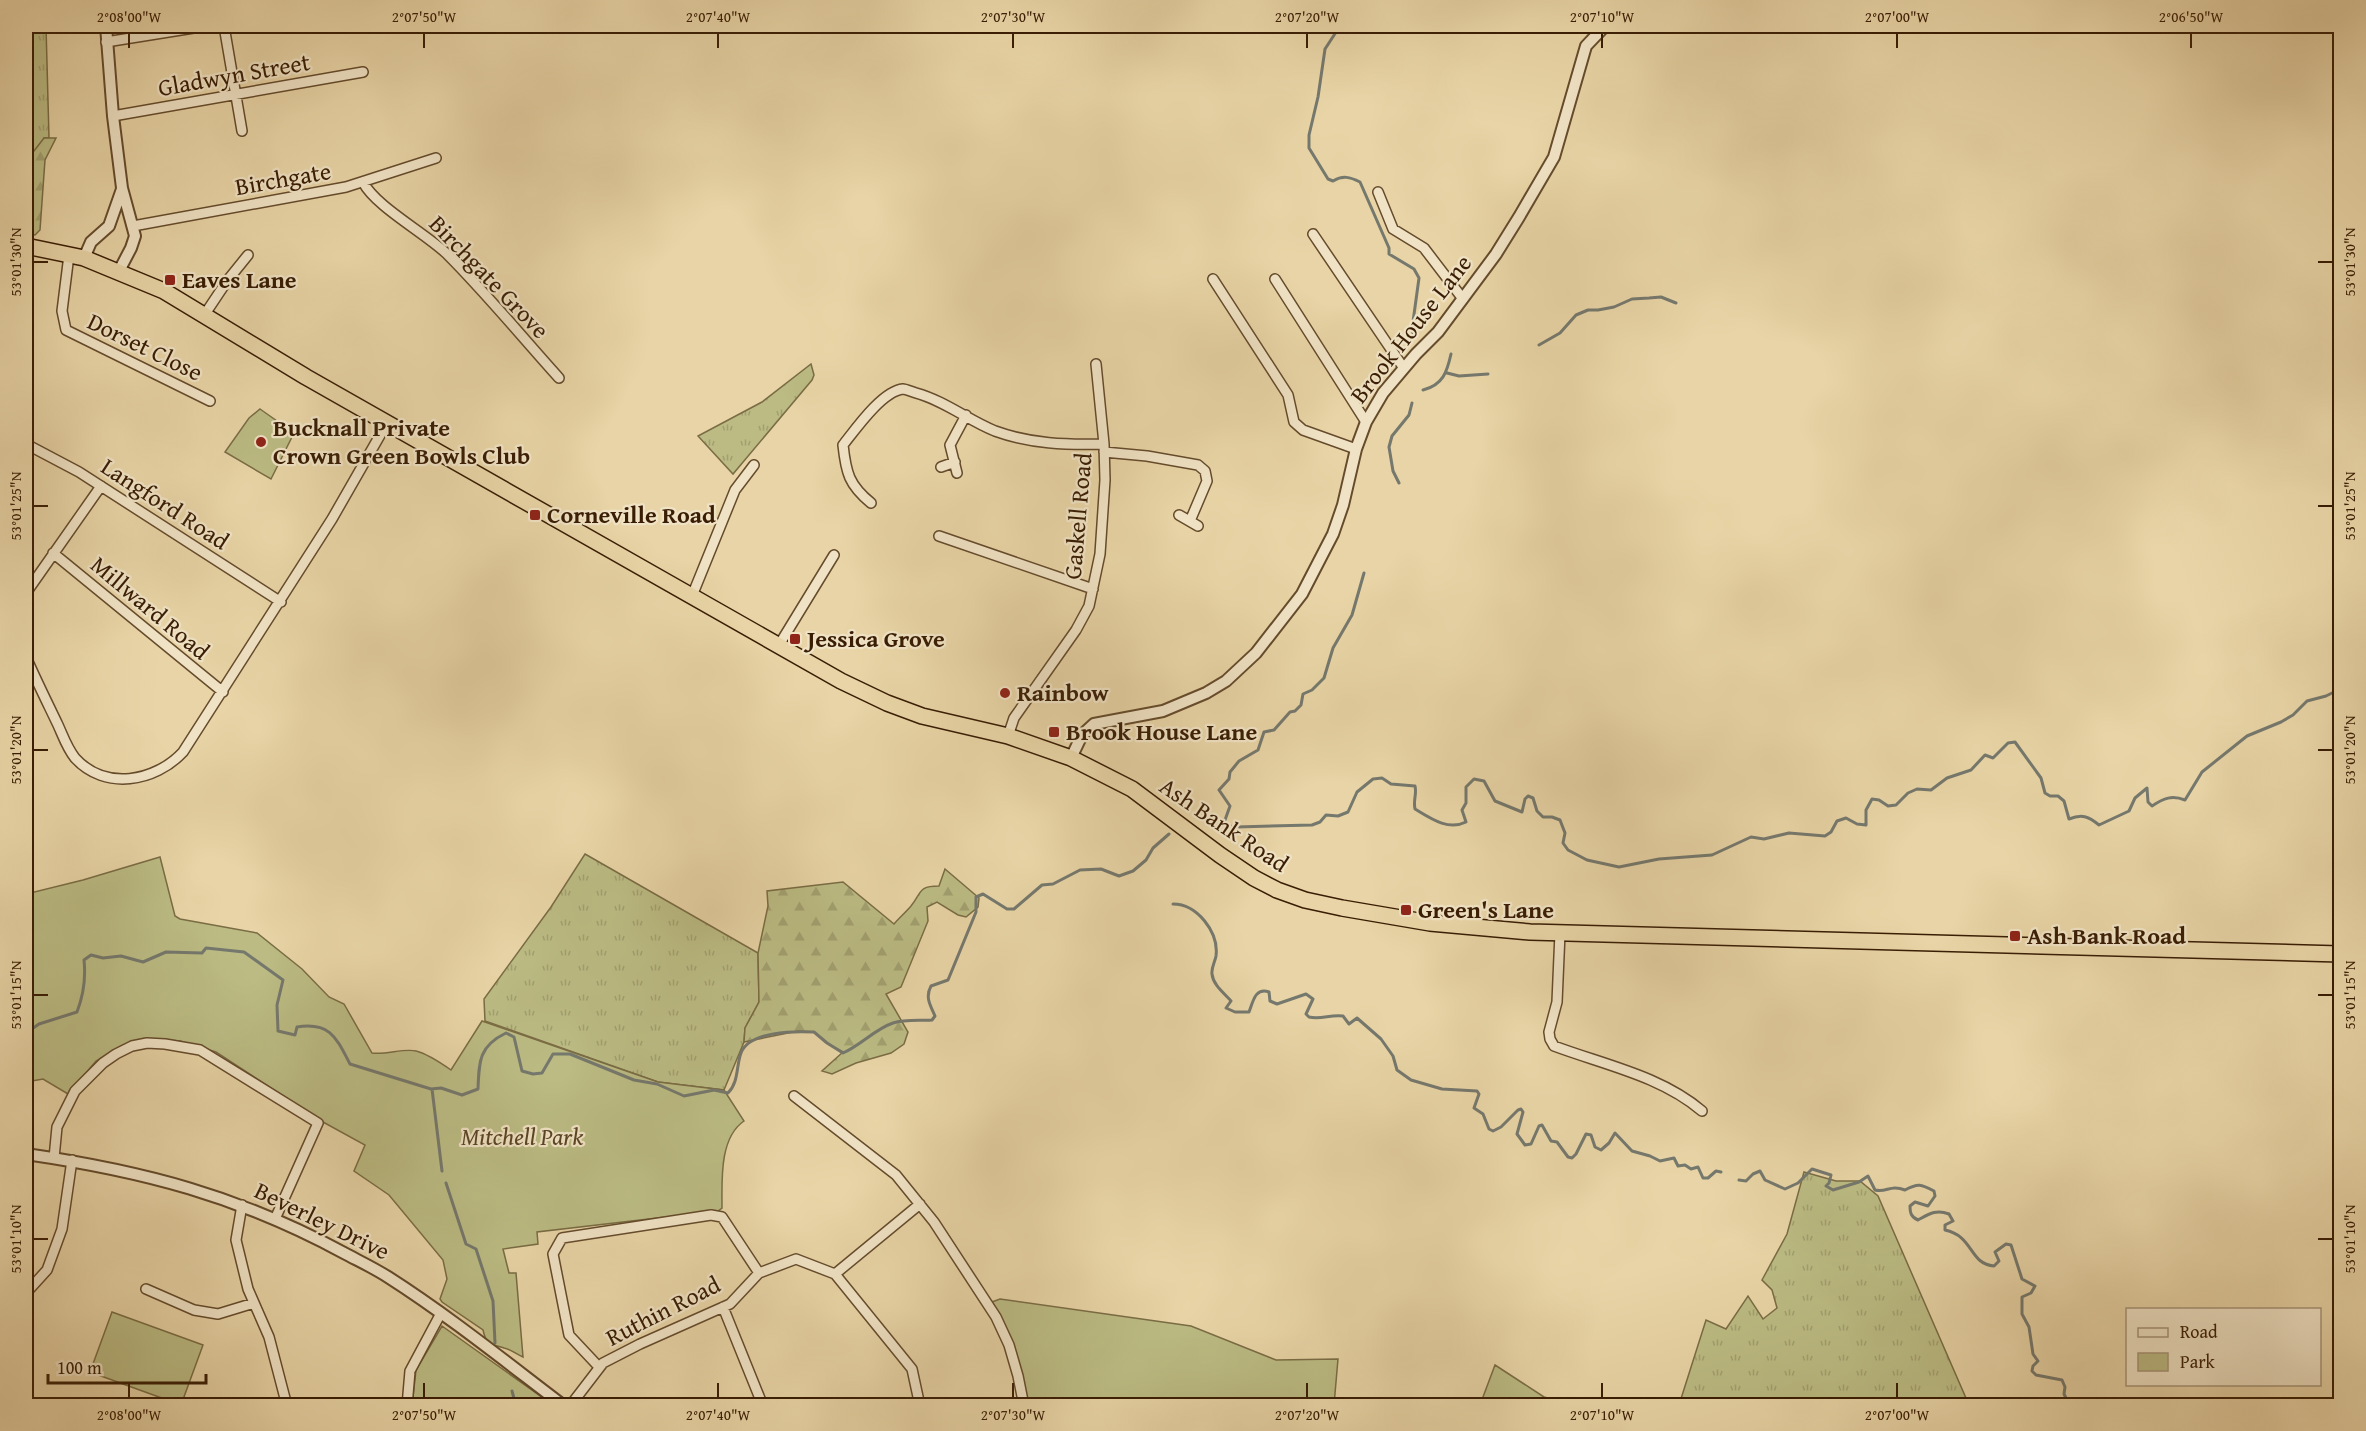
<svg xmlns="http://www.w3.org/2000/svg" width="2366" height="1431" font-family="'Gentium Book Plus',serif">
<defs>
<pattern id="grass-tufts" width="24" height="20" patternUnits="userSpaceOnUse" patternTransform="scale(1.5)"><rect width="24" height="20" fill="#bbbb83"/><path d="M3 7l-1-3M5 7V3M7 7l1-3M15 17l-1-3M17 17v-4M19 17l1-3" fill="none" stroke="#a2a070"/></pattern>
<pattern id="forest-firs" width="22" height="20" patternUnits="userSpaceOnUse" patternTransform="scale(1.5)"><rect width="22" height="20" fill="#bbbb83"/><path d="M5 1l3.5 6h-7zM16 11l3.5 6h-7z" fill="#a2a070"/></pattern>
</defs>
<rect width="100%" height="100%" fill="#e8d4a6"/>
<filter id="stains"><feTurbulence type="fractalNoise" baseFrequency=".00333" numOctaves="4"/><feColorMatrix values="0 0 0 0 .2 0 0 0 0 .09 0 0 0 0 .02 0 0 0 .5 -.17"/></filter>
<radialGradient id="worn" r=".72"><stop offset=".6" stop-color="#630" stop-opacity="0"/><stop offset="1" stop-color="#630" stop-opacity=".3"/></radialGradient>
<path fill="url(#grass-tufts)" stroke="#7a6c44" stroke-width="1.5" d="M26 26H46L49 138H44L32 178 26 183Z
M811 364 814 375 812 380 733 474 698 436 762 402Z
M585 854 758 953 759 1002 745 1028 744 1042 724 1090 658 1082 485 1021 484 999 551 907Z
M1804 1172 1836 1181H1860L1878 1196 1969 1405H1679L1706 1320 1726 1329 1748 1296 1763 1319 1777 1308 1772 1290 1762 1280 1787 1234Z"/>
<path fill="url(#forest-firs)" stroke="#7a6c44" stroke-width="1.5" d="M44 138H56L45 160 40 230 35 235 26 234V183L32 178 27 160Z
M945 869 979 898 978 907 966 917 958 915 937 902 927 907 928 921 901 987 886 994 908 1032 904 1044 891 1053 856 1063 832 1074 822 1071 843 1052 827 1043 814 1032 798 1031 744 1042 745 1028 759 1002 758 953 768 906 767 891 843 882 894 924C899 918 906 912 911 906 922 892 918 886 939 886Z"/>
<path fill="#bbbb83" stroke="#7a6c44" stroke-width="1.5" d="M260 409 294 433 271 479 225 452 249 418Z
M160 857 175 916 180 919 257 933 302 969 329 997 344 1004 372 1053C386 1055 404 1048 416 1051 428 1054 441 1063 451 1070L482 1021 658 1082 724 1090 744 1121C719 1138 722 1181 722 1208L718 1211 537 1232 538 1244 503 1249 509 1273H516L523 1357C516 1354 510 1349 504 1348 491 1344 486 1345 483 1330L442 1302 440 1299 447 1279 443 1260 389 1195 354 1171 365 1145 323 1122 216 1052 180 1041 153 1039 123 1045 96 1061 68 1094 43 1079 26 1082V894L83 880Z
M1000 1299 1191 1326 1276 1360 1338 1359 1334 1405H1028C1022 1367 1011 1335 992 1302Z
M112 1312 203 1345 181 1405 90 1372Z
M442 1326 553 1405 412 1406 416 1370Z
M1495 1365 1544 1397 1573 1405H1480Z"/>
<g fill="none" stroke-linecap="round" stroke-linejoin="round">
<path stroke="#75786d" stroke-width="3" d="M1340 26 1325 49 1318 97 1309 135V148L1328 179 1333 181C1343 175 1350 177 1360 182L1389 248V254L1414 269 1419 278 1412 329 1414 336
M1387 26 1392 28 1414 26
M1539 345 1560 333 1576 315 1588 310H1598L1614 307 1632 299 1649 298 1661 297 1676 303
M1447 373 1459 376 1488 374
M1423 390C1443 385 1447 372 1451 354
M1399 483 1393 471 1389 447 1392 436 1409 415 1412 403
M1212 822 1225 820 1230 806 1219 790 1229 779 1230 772 1239 761 1258 750 1264 732 1274 730 1290 712 1295 711 1301 705 1303 694 1312 690 1324 678 1333 648 1352 615 1364 573
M1206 823 1236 827 1312 825 1320 822 1326 815 1338 816 1348 812 1357 792 1373 779 1382 778 1391 784 1415 786C1417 794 1413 800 1415 809 1430 818 1448 831 1466 822L1462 810 1466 803V787L1474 779 1484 781 1495 801 1522 812 1525 799 1528 796 1533 798 1537 811 1543 817H1552L1560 820 1565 833 1563 843 1568 850 1587 860 1619 867 1659 859 1712 855 1751 837 1764 839 1789 833 1825 836 1831 832 1837 821 1846 818 1857 824 1866 825V810L1872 799 1879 800 1888 806 1896 805 1908 793 1917 789 1931 790 1947 778 1971 770 1985 755 1993 758 2008 743 2015 742 2041 778 2045 793 2050 796H2058L2064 801 2069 819C2082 814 2088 816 2099 825L2129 811 2135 798 2147 788 2148 802 2152 806C2164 798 2172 795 2185 800L2202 772 2247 736 2281 722 2293 715 2307 701 2326 696 2340 689
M1173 904C1197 904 1219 932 1216 956 1215 962 1211 968 1212 974 1213 985 1224 993 1231 1001L1226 1008 1235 1012H1249C1253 1002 1255 987 1269 992L1270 1001 1277 1004 1306 994 1313 999 1306 1014 1309 1017C1321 1020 1331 1014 1343 1016L1349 1024 1357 1018 1381 1039 1393 1056 1397 1070 1411 1080 1442 1089 1477 1091 1479 1094 1474 1108 1483 1114 1489 1129 1493 1131 1501 1127 1518 1110 1521 1109 1523 1112 1517 1134 1525 1145 1531 1144 1539 1126 1542 1125 1551 1141 1557 1142 1568 1157 1572 1158 1576 1154 1586 1134 1591 1135 1595 1147 1601 1150 1609 1143 1615 1133 1632 1151 1650 1156 1660 1161 1674 1158 1678 1166 1685 1165 1691 1169 1698 1167 1703 1178H1708L1716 1171 1721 1172
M26 1033 39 1024 77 1012C84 994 86 979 84 960L91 955 103 958 121 956 143 962 166 952 202 953 206 948 244 952 283 980 277 1005 278 1031 295 1035 297 1027C330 1022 336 1037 350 1064L431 1089 441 1088 462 1095 478 1089C479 1061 479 1046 506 1033L514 1037 522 1071 533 1074 542 1073 553 1054H570L634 1080 657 1084 684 1096 714 1090 728 1093C739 1082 736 1066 741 1053 749 1031 795 1031 814 1032L827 1043 843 1053C861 1045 875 1029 893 1023 905 1019 920 1021 932 1020L935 1016C930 1005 925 997 931 986L948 980 976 912V897L983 894 1007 909H1014L1042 885 1053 884 1080 870 1101 869 1119 876 1133 871 1146 860 1153 848 1169 834
M432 1089 442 1171
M1739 1180 1746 1181 1753 1174 1760 1171 1765 1180 1785 1189 1798 1183 1812 1169 1831 1175 1829 1183 1826 1186 1833 1190 1859 1182 1868 1176 1875 1190C1887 1193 1890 1184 1905 1190 1918 1183 1921 1184 1934 1191L1935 1196 1928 1206 1915 1202 1910 1206C1910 1213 1911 1217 1918 1220 1929 1214 1936 1209 1949 1214L1953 1221 1945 1225V1230C1974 1236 1969 1264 1994 1266L1999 1261 1995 1252 2006 1244 2011 1245 2022 1279 2035 1286 2031 1293 2022 1297V1314L2029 1327 2033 1354 2038 1361 2033 1366 2032 1371 2036 1375 2062 1380 2065 1387 2064 1394 2070 1406
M446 1183 466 1244 476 1249 493 1301 495 1343
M512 1391 516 1406"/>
<defs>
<path id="minor" d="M224 26 242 131
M106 42 206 26
M113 116 363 72
M363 182C375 206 425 233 447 254 486 293 522 337 559 378
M1378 192 1393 229 1424 248 1463 299
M133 226 346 187 436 158
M1313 234 1403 367
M69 255 62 311 66 330 210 401
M1213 279 1288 395 1294 422 1303 430 1356 449
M1275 279 1366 422
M205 314 227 281 248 255
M26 444 79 472 281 602
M1104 452 1147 456 1198 465 1205 471 1207 481 1190 521
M941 467 955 462
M957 473 950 445 966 415
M871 503C849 485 846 473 843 445 855 430 882 391 903 389 906 389 912 392 916 393 945 401 968 420 995 431 1031 444 1066 445 1104 444
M1179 515 1198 526
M939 536 1093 589
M53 553 223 692
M26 593 101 486
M692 596 735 490 754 465
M779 645 834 555
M26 657C36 680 47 702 58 725 63 736 67 748 75 758 105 791 155 782 183 752L332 519 387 423
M1008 736 1014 718 1076 630 1089 606 1100 554 1105 480 1104 444 1096 364
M1560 933 1557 1002 1549 1032 1550 1039 1554 1046C1605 1065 1661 1076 1702 1111
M794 1096 896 1175 934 1222 996 1317 1009 1345 1018 1376 1024 1406
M54 1158 57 1127 75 1091 103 1063 116 1054 132 1046 147 1043 165 1044 200 1050 318 1123 275 1219
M242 1205 236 1240 248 1289 269 1337 287 1406
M835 1274 920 1204
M146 1289 194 1310 218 1314 254 1303
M26 1293 47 1270 62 1229 72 1160
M723 1307 763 1406
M599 1367 569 1335 553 1254 562 1238 711 1215 722 1217 759 1273
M407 1406 410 1371 441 1313
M570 1406 603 1363 640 1344 730 1304 759 1273 796 1259 835 1274 912 1369 920 1406"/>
<path id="tertiary" d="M106 26 113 116 122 188 135 236 131 248 119 271
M84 258 91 242 109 226 122 189
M1071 758 1082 735 1094 724 1163 711 1206 693 1226 681 1256 653 1302 594 1333 534 1343 505 1356 449 1366 422 1383 393 1416 354 1438 332 1496 254 1519 217 1554 157 1586 46 1605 26
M26 1154C143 1171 239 1196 344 1253 359 1261 374 1268 388 1277 449 1316 506 1362 564 1406"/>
<path id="trunk" d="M26 246 84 258 164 291 306 377 841 681 887 703 922 716 1008 736 1071 758 1132 789 1220 855 1254 878 1277 890 1305 900 1342 908 1430 923 1530 932 2340 954"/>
</defs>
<use href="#minor" stroke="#654b2c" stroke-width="12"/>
<use href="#tertiary" stroke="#654b2c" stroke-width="14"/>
<use href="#trunk" stroke="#391d04" stroke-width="18"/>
<use href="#minor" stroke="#f0e3c5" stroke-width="9"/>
<use href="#tertiary" stroke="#f0e3c5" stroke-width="10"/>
<use href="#trunk" stroke="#e8d4a6" stroke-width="15"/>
</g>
<path fill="none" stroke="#391d04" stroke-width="2" d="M129 33V48M424 33V48M718 33V48M1013 33V48M1307 33V48M1602 33V48M1897 33V48M2191 33V48M33 262H48M2318 262H2333M33 506H48M2318 506H2333M33 750H48M2318 750H2333M33 995H48M2318 995H2333M33 1239H48M2318 1239H2333M129 1383V1398M424 1383V1398M718 1383V1398M1013 1383V1398M1307 1383V1398M1602 1383V1398M1897 1383V1398"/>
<g fill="#8f2418" stroke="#f0e3c5" stroke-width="2">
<rect x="164" y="274" width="12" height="12" rx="3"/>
<circle cx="261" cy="442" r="6"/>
<rect x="529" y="509" width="12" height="12" rx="3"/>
<rect x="789" y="633" width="12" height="12" rx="3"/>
<circle cx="1005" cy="693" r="6"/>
<rect x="1048" y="726" width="12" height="12" rx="3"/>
<rect x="1400" y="904" width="12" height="12" rx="3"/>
<rect x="2009" y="930" width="12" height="12" rx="3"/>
</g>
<g text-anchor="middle" stroke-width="4.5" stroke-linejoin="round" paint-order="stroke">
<g font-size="24" fill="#391d04" stroke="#f0e3c5">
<text transform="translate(234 75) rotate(-10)" y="8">Gladwyn Street</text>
<text transform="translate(283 179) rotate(-10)" y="8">Birchgate</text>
<text transform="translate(489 277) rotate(46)" y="8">Birchgate Grove</text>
<text transform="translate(1411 329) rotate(-52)" y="8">Brook House Lane</text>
<text transform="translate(145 347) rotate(26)" y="8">Dorset Close</text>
<text transform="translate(165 504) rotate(33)" y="8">Langford Road</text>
<text transform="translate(1078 516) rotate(-85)" y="8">Gaskell Road</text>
<text transform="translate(150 608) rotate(40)" y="8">Millward Road</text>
<text transform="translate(1224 825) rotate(34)" y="8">Ash Bank Road</text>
<text transform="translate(322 1221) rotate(26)" y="8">Beverley Drive</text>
<text transform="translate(663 1311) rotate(-27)" y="8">Ruthin Road</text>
</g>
<g font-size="24" font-weight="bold" fill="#391d04" stroke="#f0e3c5" text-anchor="start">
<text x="182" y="288">Eaves Lane</text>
<text x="273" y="436">Bucknall Private<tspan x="273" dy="28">Crown Green Bowls Club</tspan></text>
<text x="547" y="523">Corneville Road</text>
<text x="807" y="647">Jessica Grove</text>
<text x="1017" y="701">Rainbow</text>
<text x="1066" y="740">Brook House Lane</text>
<text x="1418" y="918">Green's Lane</text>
<text x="2027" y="944">Ash Bank Road</text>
</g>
<g font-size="24" font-style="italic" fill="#5a4424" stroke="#f0e3c5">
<text x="522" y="1145">Mitchell Park</text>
</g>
</g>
<rect width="2366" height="1431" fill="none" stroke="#e8d4a6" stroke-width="66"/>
<rect x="2126" y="1308" width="195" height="78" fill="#f0e3c5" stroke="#a79478" stroke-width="1.5"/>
<rect x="2138" y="1328" width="30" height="9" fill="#f0e3c5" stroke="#a79478" stroke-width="1.5"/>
<text x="2180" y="1338" font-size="18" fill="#391d04">Road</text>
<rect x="2138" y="1353" width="30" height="18" fill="#bbbb83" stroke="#a79478" stroke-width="1.5"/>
<text x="2180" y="1368" font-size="18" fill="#391d04">Park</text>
<path d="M48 1374v9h158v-9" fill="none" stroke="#391d04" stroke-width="3"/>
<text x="57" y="1374" font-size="18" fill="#391d04" stroke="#f0e3c5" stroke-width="4.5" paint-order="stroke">100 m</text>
<rect x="33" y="33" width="2300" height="1365" fill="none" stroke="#391d04" stroke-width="2"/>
<g font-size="15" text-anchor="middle" fill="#391d04">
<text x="129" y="22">2°08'00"W</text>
<text x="424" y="22">2°07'50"W</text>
<text x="718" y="22">2°07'40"W</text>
<text x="1013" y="22">2°07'30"W</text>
<text x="1307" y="22">2°07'20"W</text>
<text x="1602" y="22">2°07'10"W</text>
<text x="1897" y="22">2°07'00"W</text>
<text x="2191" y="22">2°06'50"W</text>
<text transform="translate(16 262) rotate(-90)" y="5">53°01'30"N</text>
<text transform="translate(2350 262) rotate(-90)" y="5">53°01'30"N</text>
<text transform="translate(16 506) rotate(-90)" y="5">53°01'25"N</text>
<text transform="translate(2350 506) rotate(-90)" y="5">53°01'25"N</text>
<text transform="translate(16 750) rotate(-90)" y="5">53°01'20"N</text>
<text transform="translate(2350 750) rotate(-90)" y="5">53°01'20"N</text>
<text transform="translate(16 995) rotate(-90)" y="5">53°01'15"N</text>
<text transform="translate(2350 995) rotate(-90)" y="5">53°01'15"N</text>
<text transform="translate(16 1239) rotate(-90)" y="5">53°01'10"N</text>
<text transform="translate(2350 1239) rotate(-90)" y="5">53°01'10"N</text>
<text x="129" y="1420">2°08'00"W</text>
<text x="424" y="1420">2°07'50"W</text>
<text x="718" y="1420">2°07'40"W</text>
<text x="1013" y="1420">2°07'30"W</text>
<text x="1307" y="1420">2°07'20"W</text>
<text x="1602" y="1420">2°07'10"W</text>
<text x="1897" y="1420">2°07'00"W</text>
</g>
<rect width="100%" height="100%" filter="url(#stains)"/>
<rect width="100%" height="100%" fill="url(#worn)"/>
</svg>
